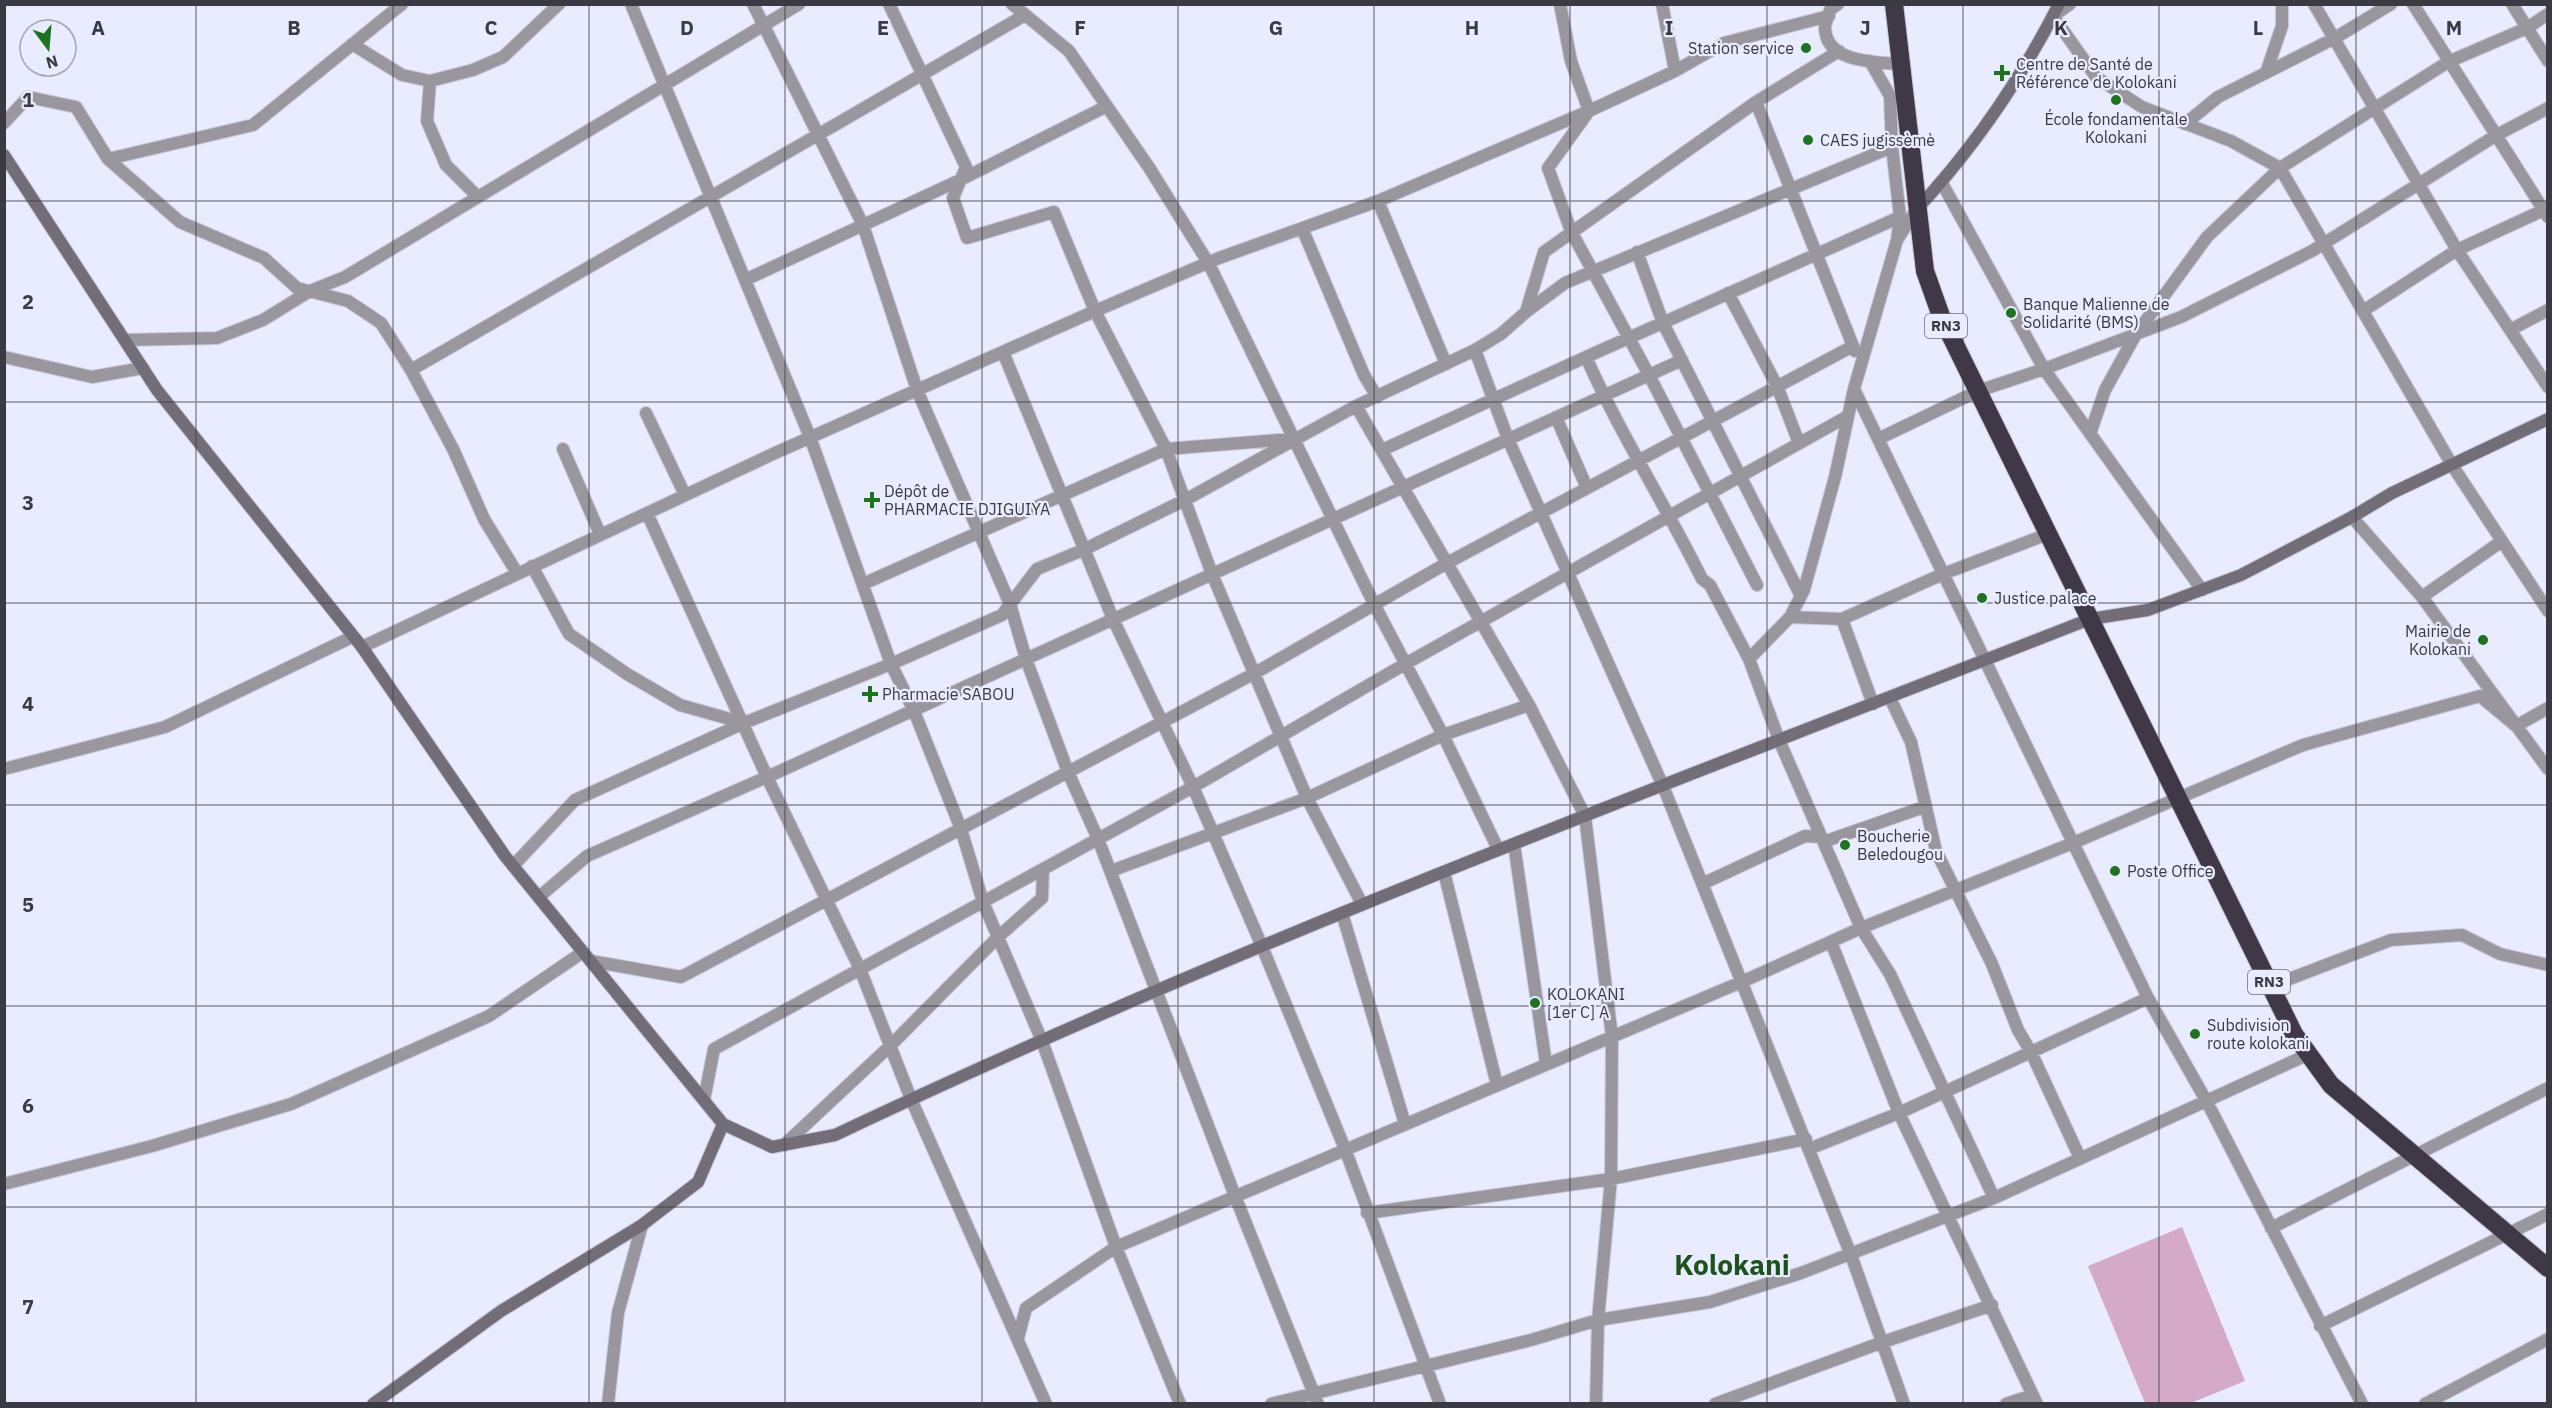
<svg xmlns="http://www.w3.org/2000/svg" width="2552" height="1408" font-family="'IBM Plex Sans',sans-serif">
<rect width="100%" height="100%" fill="#e9ebfe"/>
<path fill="#d5aac9" d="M2182 1227 2245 1381 2191 1403H2145L2088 1266Z"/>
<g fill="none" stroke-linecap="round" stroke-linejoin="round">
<defs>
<path id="street" d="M631 4 810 437 891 664 914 711 961 829 983 902 1042 1041 1116 1247 1180 1404
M753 4 863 225 917 390 1010 604 1026 659 1068 772 1098 839 1235 1196 1318 1404
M889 4 966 167 953 198 967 238 1054 212 1095 311 1166 449 1212 574 1307 798 1362 904
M1012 4 1069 51 1150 169 1209 264 1374 604 1443 735 1498 849
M1560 4 1571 61 1589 111 1548 168 1571 231 1649 375 1757 585
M1662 4 1675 71
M1838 4 1830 10C1829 15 1825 23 1825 28 1826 63 1876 62 1900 64
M2070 4 2053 16 2096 77 2142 107 2231 141 2280 168 2452 465 2548 611
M2314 4 2457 250 2548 387
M2413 4 2548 217
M2512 4 2548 61
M352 44 402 75 430 81 473 70 503 57 559 4
M1870 61 1890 96 1892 147
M2266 73 2282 26V4
M430 81 427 121 446 165 478 197
M1756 102 1855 351
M4 123 28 97 76 107 108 159 180 222 264 258 297 288 348 301 381 323 411 370 454 451 484 519 517 573
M2185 124 2218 97 2335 38 2391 4
M108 159 253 125 402 4
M1942 183 2044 369 2202 590
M1378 201 1446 364
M1302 228 1364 375 1377 397
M1897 240 1900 217 1586 357C1620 434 1665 504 1702 579L1710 585 1749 659 1779 740 1861 928 1890 974 1994 1198
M1637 252 1663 323 1801 596
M745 280 960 180 1107 106
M1728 293 1777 386 1799 443
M2363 311 2457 250 2548 208
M1526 312 1544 252 1756 102 1839 51
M2510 330 2548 310
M125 340 217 338 263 320 310 291 345 277 799 4
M1475 350 1508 439 1663 786 1851 1255 1904 1404
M1003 352 1113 619 1193 787 1261 944 1345 1149 1440 1404
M4 357 92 377 143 368
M411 370 1025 15
M1854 389 2148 998 2207 1102 2362 1404
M1356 406 1529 705 1585 816 1612 1037 1611 1179 1598 1320 1596 1404
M646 413 685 495
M1556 417 1587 488
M2090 434 2105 390 2136 334 2207 237 2280 168 2448 62 2527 28 2548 14
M1878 439 1978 391 2044 369 2181 317 2312 251 2495 136 2548 108
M563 449 600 534
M1382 450 1586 357
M647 513 767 777 860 969 911 1099 1046 1404
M2352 517 2422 597 2548 769
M532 566 569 634 627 674 680 705 744 723
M863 584 1166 449 1291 439
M2422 597 2502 541
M1790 617 1842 619 1943 574 2048 534
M1842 619 1873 704
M362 647 775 453 1095 311 1219 258 1378 201 1589 111 1675 71 1724 43 1829 16
M1749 659 1790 617 1804 590 1835 477 1854 389 1897 240 1916 210
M1890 698 1911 742 1936 851 1992 964 2018 1030 2031 1052 2080 1158
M4 769 165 727 352 637
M1514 844 1546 1064
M513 866 575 800 744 723 891 664 1002 615 1037 569 1083 550 1185 500 1356 406 1475 350 1501 334 1526 312 1565 283 1892 147 1900 217
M1111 871 1307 798 1443 735 1529 705
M1444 872 1497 1085
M1702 884 1805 836 1821 837 1826 841 1924 807
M539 897 587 856 767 777 1682 360
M1342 913 1405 1124
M1831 942 1899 1113 2037 1404
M591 961 681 977 1255 673 1447 563 1853 346
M2271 986 2391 940 2462 935 2500 954 2548 965
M704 1100 714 1049 1193 787 1405 664 1848 416
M784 1145 890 1046 998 937 1042 898 1043 869
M1809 1149 1899 1113 2148 998
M4 1184 152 1146 291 1104 489 1016 583 952
M1367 1213 1611 1179 1806 1139
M2271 1228 2548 1088
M2320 1326 2548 1214
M1018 1338 1026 1308 1116 1247 1746 980 1861 928 2073 843 2303 745 2480 696 2516 726 2548 708
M608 1404 618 1313 642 1225
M1271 1404 1531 1340 1598 1320 1710 1302 1801 1273 1994 1198 2309 1054
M1715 1404 1883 1342 1992 1305
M2006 1404 2033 1395
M2425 1404 2548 1339"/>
<path id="secondary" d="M4 155 157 390 362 647 505 856 723 1124 772 1147 835 1135C1244 941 1668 784 2090 619L2148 610 2241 575 2352 517 2392 493 2548 419
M1916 210C1973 149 2021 79 2059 4
M373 1404 501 1311 642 1225 698 1182 723 1124"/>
<path id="highway" d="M1894 4 1925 271 1941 316 2294 1034 2331 1085 2548 1268"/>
</defs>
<use href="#street" stroke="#c6c8d8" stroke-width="14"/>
<use href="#secondary" stroke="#c6c8d8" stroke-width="14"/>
<use href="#highway" stroke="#c6c8d8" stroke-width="20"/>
<use href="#street" stroke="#9a969d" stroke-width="12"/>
<use href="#secondary" stroke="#736d77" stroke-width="12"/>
<use href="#highway" stroke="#403846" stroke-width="18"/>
</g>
<path fill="none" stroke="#3a3a42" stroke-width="1.5" stroke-opacity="0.55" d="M196 4V1404M393 4V1404M589 4V1404M785 4V1404M982 4V1404M1178 4V1404M1374 4V1404M1570 4V1404M1767 4V1404M1963 4V1404M2159 4V1404M2356 4V1404M4 201H2548M4 402H2548M4 603H2548M4 805H2548M4 1006H2548M4 1207H2548"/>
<g fill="#1e731e" stroke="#e9ebfe" stroke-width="2">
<circle cx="1806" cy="48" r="6"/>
<path d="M1999 64h6v6h6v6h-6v6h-6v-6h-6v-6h6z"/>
<circle cx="2116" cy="100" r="6"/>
<circle cx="1808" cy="140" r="6"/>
<circle cx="2011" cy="313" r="6"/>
<path d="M869 491h6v6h6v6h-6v6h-6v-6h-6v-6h6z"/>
<circle cx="1982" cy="598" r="6"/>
<circle cx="2483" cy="640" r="6"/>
<path d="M867 685h6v6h6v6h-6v6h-6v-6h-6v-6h6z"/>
<circle cx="1845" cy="845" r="6"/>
<circle cx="2115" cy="871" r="6"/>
<circle cx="1535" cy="1003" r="6"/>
<circle cx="2195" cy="1034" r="6"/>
</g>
<g text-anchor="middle" stroke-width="4.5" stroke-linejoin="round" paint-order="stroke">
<g fill="#e9ebfe" stroke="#6e6f7a" stroke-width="1.5">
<rect x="1925" y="314" width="42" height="24" rx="4.5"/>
<rect x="2248" y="970" width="42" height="24" rx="4.5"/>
</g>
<g font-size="15" font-weight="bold" fill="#3a3a42">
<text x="1946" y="331">RN3</text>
<text x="2269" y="987">RN3</text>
</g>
<g font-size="16" fill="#3a3a42" stroke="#e9ebfe" text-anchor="start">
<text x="1794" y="54" text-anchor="end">Station service</text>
<text x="2016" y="70">Centre de Santé de<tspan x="2016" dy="18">Référence de Kolokani</tspan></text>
<text x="2116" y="125" text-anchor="middle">École fondamentale<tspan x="2116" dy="18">Kolokani</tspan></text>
<text x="1820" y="146">CAES jugissèmè</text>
<text x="2023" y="310">Banque Malienne de<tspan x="2023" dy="18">Solidarité (BMS)</tspan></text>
<text x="884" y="497">Dépôt de<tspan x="884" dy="18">PHARMACIE DJIGUIYA</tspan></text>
<text x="1994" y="604">Justice palace</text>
<text x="2471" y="637" text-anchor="end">Mairie de<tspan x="2471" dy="18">Kolokani</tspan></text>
<text x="882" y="700">Pharmacie SABOU</text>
<text x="1857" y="842">Boucherie<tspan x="1857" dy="18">Beledougou</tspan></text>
<text x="2127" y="877">Poste Office</text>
<text x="1547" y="1000">KOLOKANI<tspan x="1547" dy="18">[1er C] A</tspan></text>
<text x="2207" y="1031">Subdivision<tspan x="2207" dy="18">route kolokani</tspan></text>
</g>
<g font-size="28" font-weight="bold" fill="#1e521c" stroke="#e9ebfe">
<text x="1732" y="1275">Kolokani</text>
</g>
</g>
<g font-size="20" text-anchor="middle" font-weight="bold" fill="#3a3a42" stroke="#e9ebfe" stroke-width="4.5" stroke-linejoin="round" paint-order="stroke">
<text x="98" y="35">A</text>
<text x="294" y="35">B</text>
<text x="491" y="35">C</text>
<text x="687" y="35">D</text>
<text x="883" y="35">E</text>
<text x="1080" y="35">F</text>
<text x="1276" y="35">G</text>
<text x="1472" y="35">H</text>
<text x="1669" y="35">I</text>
<text x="1865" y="35">J</text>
<text x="2061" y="35">K</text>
<text x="2258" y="35">L</text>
<text x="2454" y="35">M</text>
<text x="28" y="107">1</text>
<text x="28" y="309">2</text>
<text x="28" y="510">3</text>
<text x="28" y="711">4</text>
<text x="28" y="912">5</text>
<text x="28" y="1113">6</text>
<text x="28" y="1314">7</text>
</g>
<rect width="2552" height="1408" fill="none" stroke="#3a3a42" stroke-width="12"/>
<g transform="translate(48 48) rotate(164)"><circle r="28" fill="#e9ebfe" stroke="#a3a4b3" stroke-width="1.5"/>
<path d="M0-4.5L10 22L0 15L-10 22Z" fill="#1e731e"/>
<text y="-9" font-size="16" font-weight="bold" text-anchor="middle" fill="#3a3a42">N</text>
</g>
</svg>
